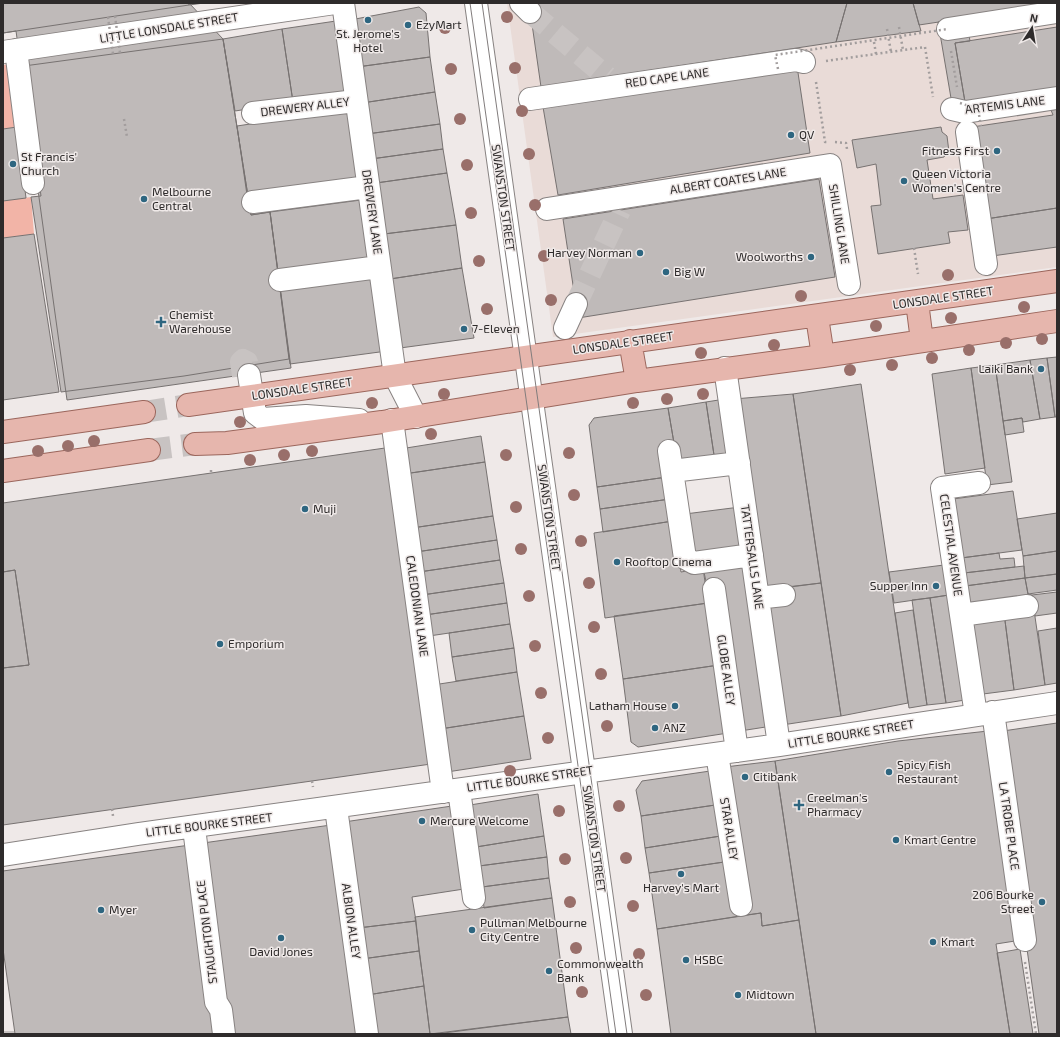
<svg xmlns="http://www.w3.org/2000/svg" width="1060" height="1037" font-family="'Exo 2',sans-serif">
<rect width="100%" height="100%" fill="#efe9e8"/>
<path fill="#e9dbd7" d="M507 3H1057V267L553 337Z"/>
<path fill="#f2b4a7" d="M17 63 26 126 3 129V65Z
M31 197 34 234 3 238V201Z"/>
<path fill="#bfbab9" stroke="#777271" d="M3 3H189V5L3 33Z
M3 3H189L223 39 251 215 270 212 291 368 67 400 16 31 3 33Z
M189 3H204L189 5Z
M529 3H847L836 42 541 87Z
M847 3H913L921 31 836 42Z
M913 3H1057V4L919 25Z
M419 7 426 13 430 57 357 67 350 20Z
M966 18 970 41 955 43 965 102 952 104 938 22Z
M336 21 347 95 293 102 282 29Z
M1057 27V88L965 102 955 43Z
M282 29 293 102 235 111 223 39Z
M223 39 251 215 270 212 289 359 184 376 61 392 31 197 41 196 24 66Z
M430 57 435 92 362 103 357 67Z
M797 66 810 153 558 195 543 107Z
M435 92 440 124 367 134 362 103Z
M349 109 359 181 247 195 237 126Z
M1057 109V208L986 219 972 127 1053 115 1051 110Z
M440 124 443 149 371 159 367 134Z
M17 127 26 198 3 201V129Z
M941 127 942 132 947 136 949 152 944 157 927 160 933 199 963 195 968 230 948 232 950 243 878 254 871 206 881 205 876 164 857 168 852 140Z
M443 149 447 173 376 183 371 159Z
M447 173 456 225 384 234 376 183Z
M819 179 835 277 578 318 563 219Z
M361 200 370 260 278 272 270 212Z
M1057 208V247L992 256 986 219Z
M456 225 462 268 390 279 384 234Z
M34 234 59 392 3 400V238Z
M462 268 474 338 400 348 390 279Z
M376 274 387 351 290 364 280 288Z
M1057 357V417H1055L1047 358Z
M1047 358 1055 417 1040 419 1030 360Z
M1030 360 1040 419 1023 422 1022 418 1003 421 995 365Z
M995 365 1012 482 987 485 971 368Z
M971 368 985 468 945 474 932 374Z
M861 384 908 703 841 716 793 394Z
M793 394 821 583 761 590 734 399Z
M725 399 733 453 714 455 706 402Z
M706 402 714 455 682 460 676 455 668 408Z
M668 408 674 443 667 477 597 487 589 425 594 418Z
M1022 418 1024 432 1005 435 1003 421Z
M481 436 485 462 404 474 400 449Z
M385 448 431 764 3 825V668L29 665 15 570 3 572V503Z
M485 462 493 516 412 528 404 474Z
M667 477 670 499 600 509 597 487Z
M1013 491 1022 550 961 558 953 499Z
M670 499 673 521 603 532 600 509Z
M740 507 747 550 696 557 685 514Z
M1057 513V551L1023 556 1017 519Z
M493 516 497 540 416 552 412 528Z
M673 521 681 572 703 568 708 603 605 618 594 533Z
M497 540 500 560 419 572 416 552Z
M1057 551V574L1025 578 1023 556Z
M999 553 1000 559 1014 558 1015 567 964 573 961 558Z
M500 560 504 583 422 595 419 572Z
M749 562 772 726 740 731 703 568Z
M944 565 949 595 894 603 889 572Z
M1024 566 1025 578 965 586 964 573Z
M15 570 29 665 3 668V572Z
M1057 574V590L1028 594 1025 578Z
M1025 578 1028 594 1032 595 1033 599 969 608 965 586Z
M504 583 507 603 425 615 422 595Z
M821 583 841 716 782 725 763 605 790 587Z
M1057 592V613L1035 616 1032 595Z
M949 595 965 700 946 703 930 598Z
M930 598 946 703 927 705 912 600Z
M507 603 510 624 429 636 425 615Z
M708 603 719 665 623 679 614 616Z
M913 610 927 705 909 708 895 613Z
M1034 610 1045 685 1014 690 1004 613Z
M1004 613 1014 690 983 694 972 617Z
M510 624 514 648 452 657 449 633Z
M1057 628V683L1045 685 1038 631Z
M514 648 517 672 456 681 452 657Z
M719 665 728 733 638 747 631 742 623 679Z
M517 672 524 716 440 729 433 685Z
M524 716 531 759 447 772 440 729Z
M1057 723V1034H1039L1027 949 1033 947 1003 731Z
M988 731 1015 941 996 944 1010 1034H816L775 761 898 741Z
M775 761 799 920 762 926 761 913 746 915 725 767Z
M717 770 722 804 641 816 636 790 642 781Z
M538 794 544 836 476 847 470 805Z
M722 804 727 835 645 848 641 816Z
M452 806 464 889 412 897 416 921 358 928 344 822Z
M331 825 360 1034H227L203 843Z
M727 835 731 861 649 873 645 848Z
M544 836 547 857 479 866 476 847Z
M190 845 221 1034H15L3 949V871Z
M547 857 549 878 482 887 479 866Z
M731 861 740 916 657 929 649 873Z
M549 878 552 898 484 908 482 887Z
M552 898 568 1017 430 1034 415 917Z
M761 913 762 926 799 920 816 1034H671L657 929Z
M416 921 419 951 362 959 358 928Z
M1020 949 1033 1034H1010L997 953Z
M419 951 424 986 367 995 362 959Z
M424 986 430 1034H373L367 995Z
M568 1017 571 1034H436Z"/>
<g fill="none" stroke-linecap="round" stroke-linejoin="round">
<path stroke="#c8c3c2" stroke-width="22" stroke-dasharray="22 11" stroke-linecap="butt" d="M530 12 607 77
M576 304 620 210
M243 376 241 362 243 360 247 362 249 375
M3 1031V1034"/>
<path stroke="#c8c3c2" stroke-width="22" stroke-dasharray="22 11" stroke-linecap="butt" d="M144 412 188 405
M149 450 195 444"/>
<defs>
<path id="minor" d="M343 3 395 376 416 417
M476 3 621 1034
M521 3 530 12
M948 29 1057 12
M16 50 33 183
M3 52 335 3
M530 99 796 60 804 62
M952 109 965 112 1057 98
M253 113 356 101
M967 132 986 264
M253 202 368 187
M547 209 830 165 849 284
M280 280 379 267
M565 328 576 304
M725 368 779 745
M249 375 255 413 263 419 306 416 359 420
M392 420 443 792
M669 451 672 471
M739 463 672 471 685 558 694 563 752 555
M714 589 737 751
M758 598 784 595
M961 615 1027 606
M993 712 1025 940
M976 715 942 488 979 483
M717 754 741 905
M459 790 474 898
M336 808 367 1034
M194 828 216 1002 221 1010 224 1034
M3 855 138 834 779 745 1057 703"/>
<path id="major" d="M917 302 922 341
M817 317 823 356
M630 341 637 381
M188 405 1057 281
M3 432 144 412
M195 444 227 443 382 422 637 381 823 356 1057 321
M3 471 149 450"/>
</defs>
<use href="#minor" stroke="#888382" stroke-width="24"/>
<use href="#major" stroke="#9b665c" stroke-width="24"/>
<path stroke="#a29d9d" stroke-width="2.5" stroke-dasharray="2 3" stroke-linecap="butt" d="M899 27 903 50
M887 29 891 52
M874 42 876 54
M951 51 957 87
M826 61 925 47 933 97
M816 82 825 142H827
M124 119 127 137
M835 142 846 143 847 149
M914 248 918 274
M211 470V473
M312 781 313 787
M112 809 113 816
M1025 962 1036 1034"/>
<use href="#minor" stroke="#fff" stroke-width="22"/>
<use href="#major" stroke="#e6b6ad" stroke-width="22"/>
<path stroke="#817c7c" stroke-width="1" d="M470 3 616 1034
M482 3 627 1034"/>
<path stroke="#a29d9d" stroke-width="2.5" stroke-dasharray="2 3" stroke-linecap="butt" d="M115 16 120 53
M108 17 113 54
M778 69 775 55 948 29
M960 103 978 109 981 126"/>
</g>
<g fill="#996f6a">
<circle cx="507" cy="17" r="6"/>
<circle cx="445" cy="28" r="6"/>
<circle cx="515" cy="68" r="6"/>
<circle cx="451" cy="69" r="6"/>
<circle cx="522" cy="111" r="6"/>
<circle cx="460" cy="119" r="6"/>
<circle cx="529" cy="154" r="6"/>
<circle cx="467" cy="165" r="6"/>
<circle cx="535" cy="205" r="6"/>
<circle cx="471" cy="213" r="6"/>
<circle cx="544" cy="256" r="6"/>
<circle cx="479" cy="261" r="6"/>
<circle cx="948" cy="275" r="6"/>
<circle cx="801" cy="296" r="6"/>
<circle cx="551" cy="300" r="6"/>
<circle cx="1024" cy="307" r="6"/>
<circle cx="487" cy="309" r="6"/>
<circle cx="951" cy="318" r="6"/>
<circle cx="876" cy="326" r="6"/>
<circle cx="1042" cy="339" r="6"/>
<circle cx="1006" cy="343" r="6"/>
<circle cx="774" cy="345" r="6"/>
<circle cx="969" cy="350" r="6"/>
<circle cx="701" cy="353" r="6"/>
<circle cx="932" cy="358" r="6"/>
<circle cx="892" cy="365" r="6"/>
<circle cx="850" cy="370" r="6"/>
<circle cx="444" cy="394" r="6"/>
<circle cx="703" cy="394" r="6"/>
<circle cx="667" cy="399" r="6"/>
<circle cx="372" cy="403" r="6"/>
<circle cx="633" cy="403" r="6"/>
<circle cx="240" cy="422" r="6"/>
<circle cx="431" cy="434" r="6"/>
<circle cx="94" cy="441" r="6"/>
<circle cx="68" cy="446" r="6"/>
<circle cx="38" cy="451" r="6"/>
<circle cx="312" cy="451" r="6"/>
<circle cx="569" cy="453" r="6"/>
<circle cx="284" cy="455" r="6"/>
<circle cx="506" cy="455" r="6"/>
<circle cx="250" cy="460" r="6"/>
<circle cx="574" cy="495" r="6"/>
<circle cx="516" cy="507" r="6"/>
<circle cx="581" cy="541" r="6"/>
<circle cx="521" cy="549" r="6"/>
<circle cx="589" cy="583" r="6"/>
<circle cx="529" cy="596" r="6"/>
<circle cx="594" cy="627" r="6"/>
<circle cx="535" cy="646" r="6"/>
<circle cx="601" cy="674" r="6"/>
<circle cx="541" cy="693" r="6"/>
<circle cx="607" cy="726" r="6"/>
<circle cx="548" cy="738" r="6"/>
<circle cx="510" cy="771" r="6"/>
<circle cx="619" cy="806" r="6"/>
<circle cx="559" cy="811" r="6"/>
<circle cx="626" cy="858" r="6"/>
<circle cx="565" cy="859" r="6"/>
<circle cx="570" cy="902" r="6"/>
<circle cx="633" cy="906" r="6"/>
<circle cx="576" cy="948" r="6"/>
<circle cx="639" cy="954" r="6"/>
<circle cx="582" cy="992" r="6"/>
<circle cx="646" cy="995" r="6"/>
</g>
<g fill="#2e6680" stroke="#efe9e8" stroke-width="1.5">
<circle cx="368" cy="20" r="4"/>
<circle cx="408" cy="25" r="4"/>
<circle cx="791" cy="135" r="4"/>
<circle cx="997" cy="151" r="4"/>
<circle cx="13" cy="164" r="4"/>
<circle cx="904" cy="181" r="4"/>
<circle cx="144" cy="199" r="4"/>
<circle cx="640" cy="253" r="4"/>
<circle cx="811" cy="257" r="4"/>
<circle cx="666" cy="272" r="4"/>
<path d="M159 316h4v4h4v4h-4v4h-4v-4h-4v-4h4z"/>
<circle cx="464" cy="329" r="4"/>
<circle cx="1041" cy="369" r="4"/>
<circle cx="305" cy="509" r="4"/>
<circle cx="617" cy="562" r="4"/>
<circle cx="936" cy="586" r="4"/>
<circle cx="220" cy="644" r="4"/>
<circle cx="675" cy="706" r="4"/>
<circle cx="655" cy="728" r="4"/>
<circle cx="889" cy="772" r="4"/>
<circle cx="745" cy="777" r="4"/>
<path d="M797 799h4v4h4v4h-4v4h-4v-4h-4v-4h4z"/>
<circle cx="422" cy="821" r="4"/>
<circle cx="896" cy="840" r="4"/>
<circle cx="681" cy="874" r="4"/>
<circle cx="1042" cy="902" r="4"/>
<circle cx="101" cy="910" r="4"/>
<circle cx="472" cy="930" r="4"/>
<circle cx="281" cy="938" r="4"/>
<circle cx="933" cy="942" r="4"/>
<circle cx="686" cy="960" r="4"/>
<circle cx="549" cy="971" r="4"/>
<circle cx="738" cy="995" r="4"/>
</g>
<g text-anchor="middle" stroke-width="3" stroke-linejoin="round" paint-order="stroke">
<g font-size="12" fill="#2e2b2b" stroke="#efe9e8" text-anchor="start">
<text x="416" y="29">EzyMart</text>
<text x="368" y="38" text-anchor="middle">St. Jerome's<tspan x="368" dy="14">Hotel</tspan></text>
<text x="799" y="139">QV</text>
<text x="989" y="155" text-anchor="end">Fitness First</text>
<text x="21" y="161">St Francis'<tspan x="21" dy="14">Church</tspan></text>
<text x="912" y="178">Queen Victoria<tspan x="912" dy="14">Women's Centre</tspan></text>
<text x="152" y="196">Melbourne<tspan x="152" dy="14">Central</tspan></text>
<text x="632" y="257" text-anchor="end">Harvey Norman</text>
<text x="803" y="261" text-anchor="end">Woolworths</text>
<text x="674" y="276">Big W</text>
<text x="169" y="319">Chemist<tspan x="169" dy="14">Warehouse</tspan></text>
<text x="472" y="333">7-Eleven</text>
<text x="1033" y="373" text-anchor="end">Laiki Bank</text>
<text x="313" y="513">Muji</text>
<text x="625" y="566">Rooftop Cinema</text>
<text x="928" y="590" text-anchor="end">Supper Inn</text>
<text x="228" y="648">Emporium</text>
<text x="667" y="710" text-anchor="end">Latham House</text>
<text x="663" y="732">ANZ</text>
<text x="897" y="769">Spicy Fish<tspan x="897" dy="14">Restaurant</tspan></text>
<text x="753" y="781">Citibank</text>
<text x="807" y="802">Creelman's<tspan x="807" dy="14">Pharmacy</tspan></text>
<text x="430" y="825">Mercure Welcome</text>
<text x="904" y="844">Kmart Centre</text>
<text x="681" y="892" text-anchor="middle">Harvey's Mart</text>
<text x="1034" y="899" text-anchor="end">206 Bourke<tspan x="1034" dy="14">Street</tspan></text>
<text x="109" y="914">Myer</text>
<text x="480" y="927">Pullman Melbourne<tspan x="480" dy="14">City Centre</tspan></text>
<text x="941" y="946">Kmart</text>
<text x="281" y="956" text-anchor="middle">David Jones</text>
<text x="694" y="964">HSBC</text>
<text x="557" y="968">Commonwealth<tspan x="557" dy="14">Bank</tspan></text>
<text x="746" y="999">Midtown</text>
</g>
<g font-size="12" fill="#2e2b2b" stroke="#efe9e8">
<text transform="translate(169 28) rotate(-9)" y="4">LITTLE LONSDALE STREET</text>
<text transform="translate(667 78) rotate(-8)" y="4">RED CAPE LANE</text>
<text transform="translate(1005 105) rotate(-7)" y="4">ARTEMIS LANE</text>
<text transform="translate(305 107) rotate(-7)" y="4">DREWERY ALLEY</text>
<text transform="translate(728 181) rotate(-9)" y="4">ALBERT COATES LANE</text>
<text transform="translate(503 198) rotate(82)" y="4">SWANSTON STREET</text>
<text transform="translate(372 212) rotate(82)" y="4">DREWERY LANE</text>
<text transform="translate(839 224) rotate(81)" y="4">SHILLING LANE</text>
<text transform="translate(943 298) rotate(-8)" y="4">LONSDALE STREET</text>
<text transform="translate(623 343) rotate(-8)" y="4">LONSDALE STREET</text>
<text transform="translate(302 389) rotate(-8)" y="4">LONSDALE STREET</text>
<text transform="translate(549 518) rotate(82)" y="4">SWANSTON STREET</text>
<text transform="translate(951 545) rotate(82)" y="4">CELESTIAL AVENUE</text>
<text transform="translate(752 557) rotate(82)" y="4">TATTERSALLS LANE</text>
<text transform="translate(417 606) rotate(82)" y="4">CALEDONIAN LANE</text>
<text transform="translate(726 670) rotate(82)" y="4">GLOBE ALLEY</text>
<text transform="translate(851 734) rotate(-9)" y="4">LITTLE BOURKE STREET</text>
<text transform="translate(530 779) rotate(-8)" y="4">LITTLE BOURKE STREET</text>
<text transform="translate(209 825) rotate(-7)" y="4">LITTLE BOURKE STREET</text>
<text transform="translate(1009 826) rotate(82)" y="4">LA TROBE PLACE</text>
<text transform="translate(729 829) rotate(81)" y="4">STAR ALLEY</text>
<text transform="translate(594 839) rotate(82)" y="4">SWANSTON STREET</text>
<text transform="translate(351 921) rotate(82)" y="4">ALBION ALLEY</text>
<text transform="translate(207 932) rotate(-97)" y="4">STAUGHTON PLACE</text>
</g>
</g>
<rect width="1060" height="1037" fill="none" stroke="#2e2b2b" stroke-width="8"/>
<g transform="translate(1032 28) rotate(12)" stroke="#efe9e8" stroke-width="3" paint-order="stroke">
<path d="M0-3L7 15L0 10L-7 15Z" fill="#2e2b2b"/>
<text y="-6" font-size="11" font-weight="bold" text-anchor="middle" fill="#2e2b2b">N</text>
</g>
</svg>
